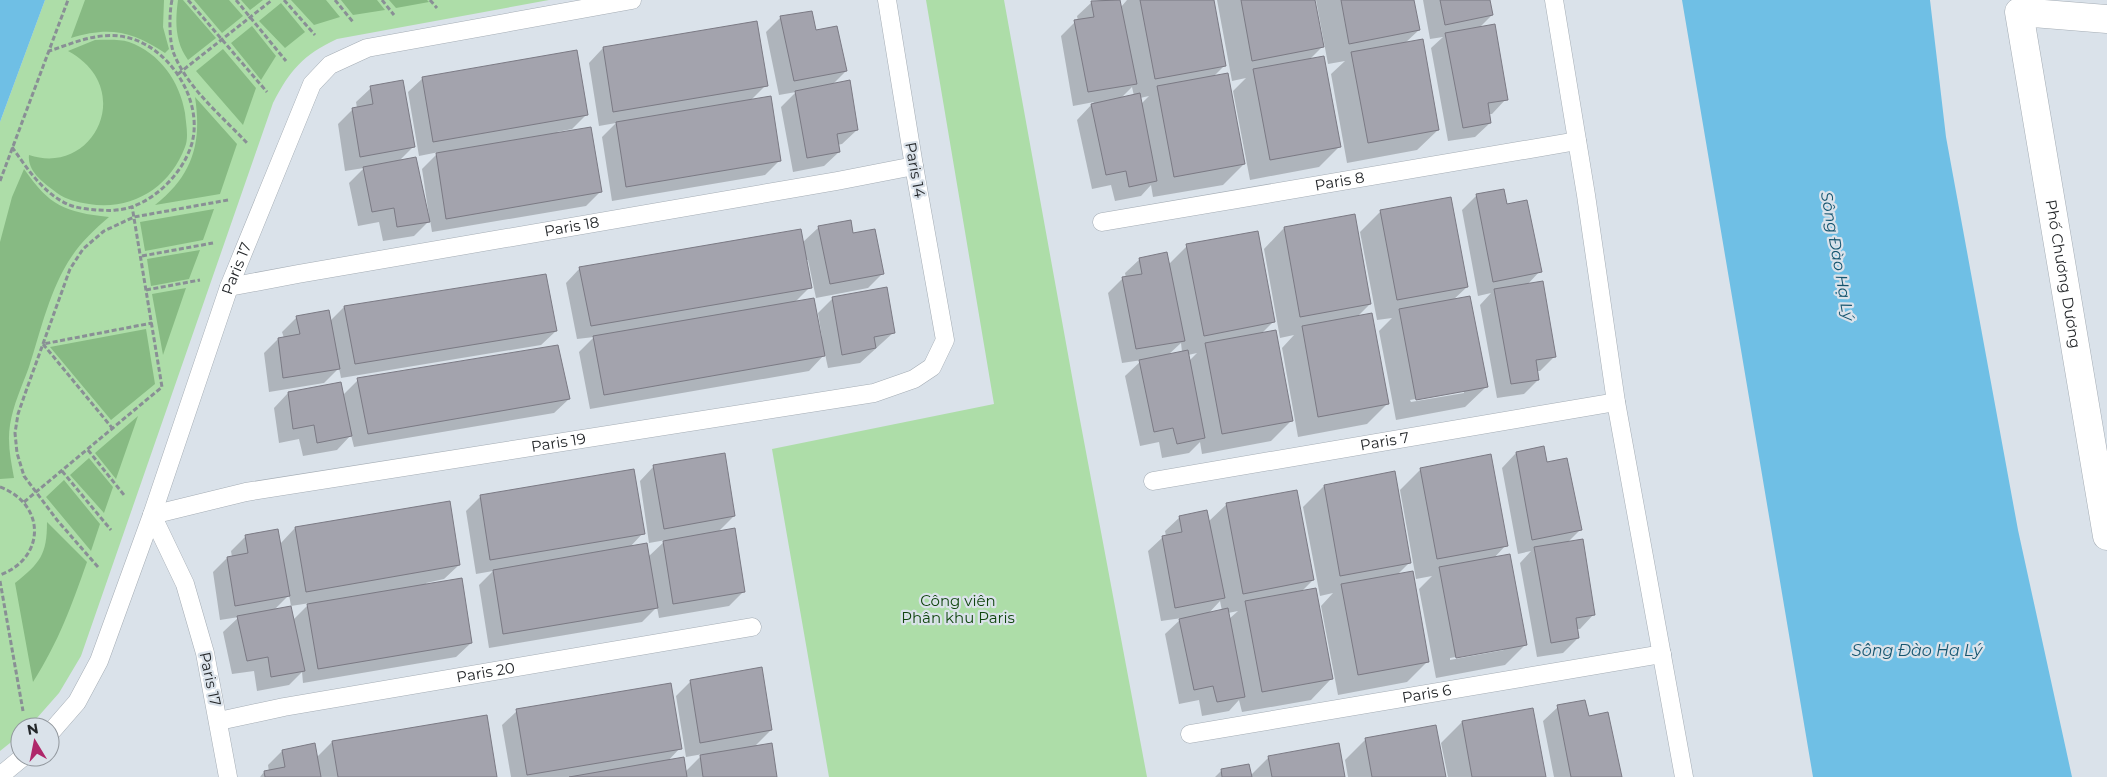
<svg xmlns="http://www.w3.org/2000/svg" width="2107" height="777" font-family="Montserrat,sans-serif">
<rect width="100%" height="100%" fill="#dae2ea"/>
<path fill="#addda8" d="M45 0H549L337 39C303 55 290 70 273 103L81 656 59 693 29 727H20V735L0 751V122Z
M926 0H1004L1077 404 1147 777H829L772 449 994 404Z"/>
<path fill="#87ba83" d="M85 0H164L163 27 169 49 165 53C132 31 109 26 71 38Z
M178 0H183L216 38 188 60C175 42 175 22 178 0Z
M194 0H229L243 16 222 33Z
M241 0H263L250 10Z
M291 0H326L340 17 314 25Z
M341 0H377L385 10 353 15Z
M389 0H427L429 2 396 8Z
M281 3 305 32 285 48 259 21Z
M252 26 276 56 261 80 231 43Z
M95 40C106 40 119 39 129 42 160 53 180 82 185 113 186 124 189 137 185 147 170 188 131 211 89 204 77 202 67 200 57 193 45 184 27 172 29 155 94 177 137 88 68 51Z
M223 49 256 88 243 125 196 71Z
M195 97 237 144 220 194 155 205C193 175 202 143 195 97Z
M24 169C50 206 64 212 109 217 95 229 82 241 72 256 50 288 41 330 29 367 22 386 13 405 10 425 7 443 11 461 14 478L0 479V242L12 197Z
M214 209 203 240 145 251 140 222Z
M200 250 189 279 151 286 147 259Z
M186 288 163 355 152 294Z
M146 329 155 384 111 420 50 347Z
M138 416 116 479 95 453Z
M89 458 113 487 104 513 70 475Z
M64 480 100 524 91 551 46 497Z
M47 522 87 562C71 607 59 641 33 682L15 583C40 563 47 555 47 522Z"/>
<path fill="#6fbfe5" d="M0 0H45L0 122Z
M1682 0H1930L1946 137 2018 530 2072 777H1813Z"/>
<path fill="#0003" fill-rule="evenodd" d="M1102 0H1119L1121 7 1127 0H1213L1225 65 1213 77 1244 164 1223 185 1153 197 1151 185 1141 196 1115 201 1111 185 1092 189 1077 120 1094 102 1073 106 1061 36 1075 22 1078 21 1077 16 1092 2ZM1132 87 1134 96 1120 99ZM1149 96 1141 104 1140 98Z
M1217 0H1313L1322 47 1309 60 1340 146 1319 167 1250 180 1233 91 1246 78 1232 81Z
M1316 0H1413L1419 30 1405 43 1438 130 1417 150 1347 163 1331 74 1345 61 1328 64Z
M1423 0H1489L1492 15 1479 28 1506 99 1492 114H1488L1490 123 1475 137 1448 141 1431 48 1443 37 1430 39Z
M811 12 815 31 846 71 831 86 857 130 842 144 837 145 839 152 824 166 793 172 781 107 796 92 779 95 766 32 780 18Z
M603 48 766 85 751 100 780 160 765 175 612 201 602 137 616 123 599 126 589 63Z
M423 78 586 115 572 129 557 132V134L600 192 586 206 432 232 430 220 414 236 383 241 379 222 358 226 349 183 364 168 345 171 338 124 353 109 357 108 356 102 371 88 414 146 398 162 427 216H429L422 169 439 152 419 156 408 92Z
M1477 195 1507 206 1540 271 1527 285 1555 356 1540 371H1537L1538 380 1524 394 1497 398 1480 305 1491 293 1478 296 1462 210Z
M1381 211 1467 287 1453 300 1486 387 1465 407 1396 420 1379 331 1392 318 1377 320 1360 232ZM1464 390V393L1411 402 1410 400Z
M850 222 852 235 883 273 868 288 816 298 808 260H805L810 287 795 302 820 338H822L818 313 833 298 894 332 860 363 828 368 825 354 809 371 590 409 579 352 594 337 577 339 566 283 580 268 802 243 818 228Z
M1284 228 1370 304 1357 317 1388 403 1367 424 1298 437 1282 348 1294 335 1280 338 1264 249Z
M1187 246 1273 322 1261 334 1292 420 1271 441 1202 454 1200 442 1189 453 1162 458 1159 442 1140 446 1125 376 1142 360 1122 363 1108 293 1123 278H1126L1125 273 1140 259 1169 264ZM1181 343 1182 352 1168 355ZM1197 353 1189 361 1188 355Z
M545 275 556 331 541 345 341 378 339 368 324 383 269 392 264 353 278 339 284 338 282 332 297 317 330 321 344 307Z
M358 380 569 399 554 413 354 447 351 435 337 450 303 456 299 439 279 443 274 408 288 393 343 395Z
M1516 453 1546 464 1580 530 1567 543 1594 614 1580 629H1576L1578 638 1563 653 1537 657 1520 563 1531 551 1518 554 1502 468Z
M654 466 734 516 718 532 744 591 729 606 659 618 657 607 642 622 489 648 479 585 493 571 476 574 466 511 480 497 633 470 643 533 630 547 648 557 666 540 649 543 640 481Z
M1421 469 1506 545 1493 559 1526 644 1505 665 1436 678 1419 589 1432 576 1416 579 1400 490ZM1504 648V650L1450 660V658Z
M1324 486 1410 562 1397 575 1428 661 1407 682 1338 695 1321 606 1333 593 1320 596 1303 507Z
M449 502 459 565 444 579 426 583 471 643 456 657 303 683 302 672 289 685 257 691 254 671 232 674 223 632 239 617 220 620 213 572 227 558 232 557 231 551 246 536 280 544 295 528ZM289 595 291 606 310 603 293 620 273 611Z
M1227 504 1313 580 1300 593 1331 679 1311 700 1242 712 1239 700 1229 711 1202 716 1199 700 1179 704 1165 634 1182 618 1161 621 1148 551 1163 537 1166 536 1165 531 1180 517 1208 522ZM1220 601 1222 611 1208 614ZM1238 611 1229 619 1228 613Z
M691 681 771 730 754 747 776 777H511L502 725 517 711 680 748 667 762 685 772 703 754 686 757 676 696Z
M1558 707 1620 777H1554L1543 721Z
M1532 710 1544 777H1448L1441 743 1462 722Z
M1366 739 1445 777H1348L1345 760Z
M332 742 495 777H260L264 772H269L268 765 282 751 316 758Z
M1268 758 1344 777H1215L1222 770 1250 776Z"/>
<path fill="#a3a3ad" stroke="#7b7a84" d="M1120 0 1137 84 1088 92 1074 20 1094 17 1091 1Z
M1140 0H1214L1226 66 1155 79Z
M1241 0H1315L1324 47 1252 61Z
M1341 0H1414L1420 30 1349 44Z
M1440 0H1490L1493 15 1445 25Z
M812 11 816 30 837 26 847 71 794 81 780 16Z
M757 21 768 86 613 112 603 47Z
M1495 24 1508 100 1488 103 1491 123 1463 128 1445 33Z
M1423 39 1439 130 1368 143 1351 52Z
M577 50 588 115 433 142 422 77Z
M1324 56 1341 147 1270 160 1253 69Z
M1228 73 1245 164 1174 177 1157 86Z
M403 80 415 147 360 157 352 108 373 104 370 86Z
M850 80 858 130 837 134 840 152 807 158 795 91Z
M1140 93 1157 181 1129 187 1126 171 1106 175 1091 104Z
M771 96 781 161 626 187 616 122Z
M591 127 602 192 446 219 436 153Z
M416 157 430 222 397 227 394 208 372 212 363 167Z
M1504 189 1507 204 1527 200 1542 272 1493 282 1476 194Z
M1451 197 1468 287 1397 300 1380 210Z
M1355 214 1371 304 1300 317 1284 227Z
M851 220 853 233 875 229 884 274 830 284 818 226Z
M801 229 812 288 591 326 579 267Z
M1258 231 1275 322 1204 336 1186 244Z
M1167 252 1185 341 1136 349 1122 277 1142 274 1139 258Z
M546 274 557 331 355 364 344 306Z
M1543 281 1556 357 1536 360 1539 380 1511 384 1494 289Z
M887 287 895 333 874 337 876 348 842 355 832 297Z
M1470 296 1488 387 1416 400 1399 309Z
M814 298 825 356 604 395 593 336Z
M329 310 340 369 283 378 278 338 300 334 296 316Z
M1372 313 1389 404 1318 417 1302 326Z
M1276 330 1293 421 1222 434 1205 343Z
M558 345 570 399 368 434 357 378Z
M1188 350 1205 438 1177 444 1173 428 1154 432 1139 360Z
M341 382 352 436 317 443 314 425 293 429 288 392Z
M1544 446 1547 462 1567 458 1582 530 1532 540 1516 452Z
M725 453 735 516 664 529 653 465Z
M1491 454 1508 546 1437 559 1420 468Z
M634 469 645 534 490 560 480 495Z
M1395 471 1411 563 1340 576 1324 485Z
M1297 490 1314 580 1243 594 1226 503Z
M450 501 460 565 306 592 295 527Z
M1207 510 1225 598 1175 608 1162 536 1182 532 1179 516Z
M735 528 745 592 673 604 663 541Z
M278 529 290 596 235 606 227 557 248 553 245 535Z
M1583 539 1595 615 1576 618 1579 638 1551 643 1534 547Z
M647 543 658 608 503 634 493 570Z
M1510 554 1527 645 1456 658 1439 567Z
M1413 571 1429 662 1358 675 1341 584Z
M462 578 472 643 318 669 307 604Z
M1316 588 1333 679 1262 692 1245 601Z
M291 606 305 671 271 677 268 657 247 661 237 616Z
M1228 608 1245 697 1217 702 1213 686 1194 690 1179 619Z
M762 667 772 730 700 743 690 680Z
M671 683 682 749 527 775 516 709Z
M1585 700 1589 716 1608 712 1622 777H1571L1557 705Z
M1533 708 1546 777H1472L1462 721Z
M487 715 497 777H338L332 741Z
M1436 725 1446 777H1372L1365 738Z
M315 743 321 777H265L264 771 285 767 282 750Z
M772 743 777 777H703L700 755Z
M1339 743 1345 777H1272L1268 756Z
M684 757 687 777H569Z
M1249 764 1252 777H1222L1221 769Z"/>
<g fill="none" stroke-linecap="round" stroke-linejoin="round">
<defs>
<g id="service">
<path d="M1554 0 1586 195 1616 402 1684 777"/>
<path id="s1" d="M1102 222 1577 141"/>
<path id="s2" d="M229 287 298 274 837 181 914 166"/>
<path id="s3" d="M1153 481 1616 402"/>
<path id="s4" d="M219 721 284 707 752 627"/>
<path id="s5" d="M50 733 77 702 99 661 152 515 246 492 874 393 914 379 932 367 945 340 914 166 887 0"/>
<path id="s6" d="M1190 734 1662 654"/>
<path d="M0 776 23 757"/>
<path id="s7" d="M228 777 205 653 185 584 152 515 229 287 312 84 330 65 367 48 632 0"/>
</g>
<g id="tertiary">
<path id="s8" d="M2107 19 2019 12 2107 536"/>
</g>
</defs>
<use href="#service" stroke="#a5adb5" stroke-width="19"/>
<use href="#tertiary" stroke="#a5adb5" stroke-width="29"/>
<path stroke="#898f95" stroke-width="3" stroke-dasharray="5 2.5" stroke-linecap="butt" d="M172 0C169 13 169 42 174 54 188 89 223 117 248 144
M188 0 267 92
M236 0 286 61
M284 0 315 35
M335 0 353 22
M382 0 394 15
M430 0 437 8
M178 74 272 0
M12 147C27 168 42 192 67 204 75 208 87 209 97 210 103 210 109 211 116 210 149 208 183 175 192 143 204 98 166 41 119 36 94 33 71 44 49 51
M0 181 68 0
M142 256 213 243
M146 290 200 280
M113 429 43 344 152 323
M88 450 124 495
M62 471 111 530
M0 487C46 504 46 558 0 575
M24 502 162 387 132 206
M98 567 57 520 24 476 17 453 15 433 18 414 26 391 70 269 83 249 104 231 134 217 228 200
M0 581 23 711"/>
<use href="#service" stroke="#fff" stroke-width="18"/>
<use href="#tertiary" stroke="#fff" stroke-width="28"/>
</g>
<g text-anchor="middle" stroke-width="4.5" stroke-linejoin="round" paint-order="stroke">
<g font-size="15" fill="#24272a" stroke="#dae2ea">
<text transform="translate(915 170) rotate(80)" y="5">Paris 14</text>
<text dy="5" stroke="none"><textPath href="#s1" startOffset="241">Paris 8</textPath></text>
<text dy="5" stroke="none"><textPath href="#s2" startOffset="348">Paris 18</textPath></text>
<text dy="5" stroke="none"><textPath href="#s7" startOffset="535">Paris 17</textPath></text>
<text dy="5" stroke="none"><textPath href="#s8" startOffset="354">Phố Chương Dương</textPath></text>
<text dy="5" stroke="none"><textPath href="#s5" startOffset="656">Paris 19</textPath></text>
<text dy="5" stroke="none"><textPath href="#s3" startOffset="235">Paris 7</textPath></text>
<text dy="5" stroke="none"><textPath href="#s4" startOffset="271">Paris 20</textPath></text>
<text transform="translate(210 679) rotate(78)" y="5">Paris 17</text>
<text dy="5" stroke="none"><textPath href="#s6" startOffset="240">Paris 6</textPath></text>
</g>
<g font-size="15" fill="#10450e" stroke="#dae2ea">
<text x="958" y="606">Công viên<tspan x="958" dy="17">Phân khu Paris</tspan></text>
</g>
<g font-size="16" font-style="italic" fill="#15556f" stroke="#dae2ea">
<text transform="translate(1838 256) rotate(80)" y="6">Sông Đào Hạ Lý</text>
<text x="1917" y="656">Sông Đào Hạ Lý</text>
</g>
</g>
<g transform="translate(35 742) rotate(350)"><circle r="24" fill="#dae2ea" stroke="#91979d"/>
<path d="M0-4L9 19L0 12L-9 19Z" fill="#af276a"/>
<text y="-8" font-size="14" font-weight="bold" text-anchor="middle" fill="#24272a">N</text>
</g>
</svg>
